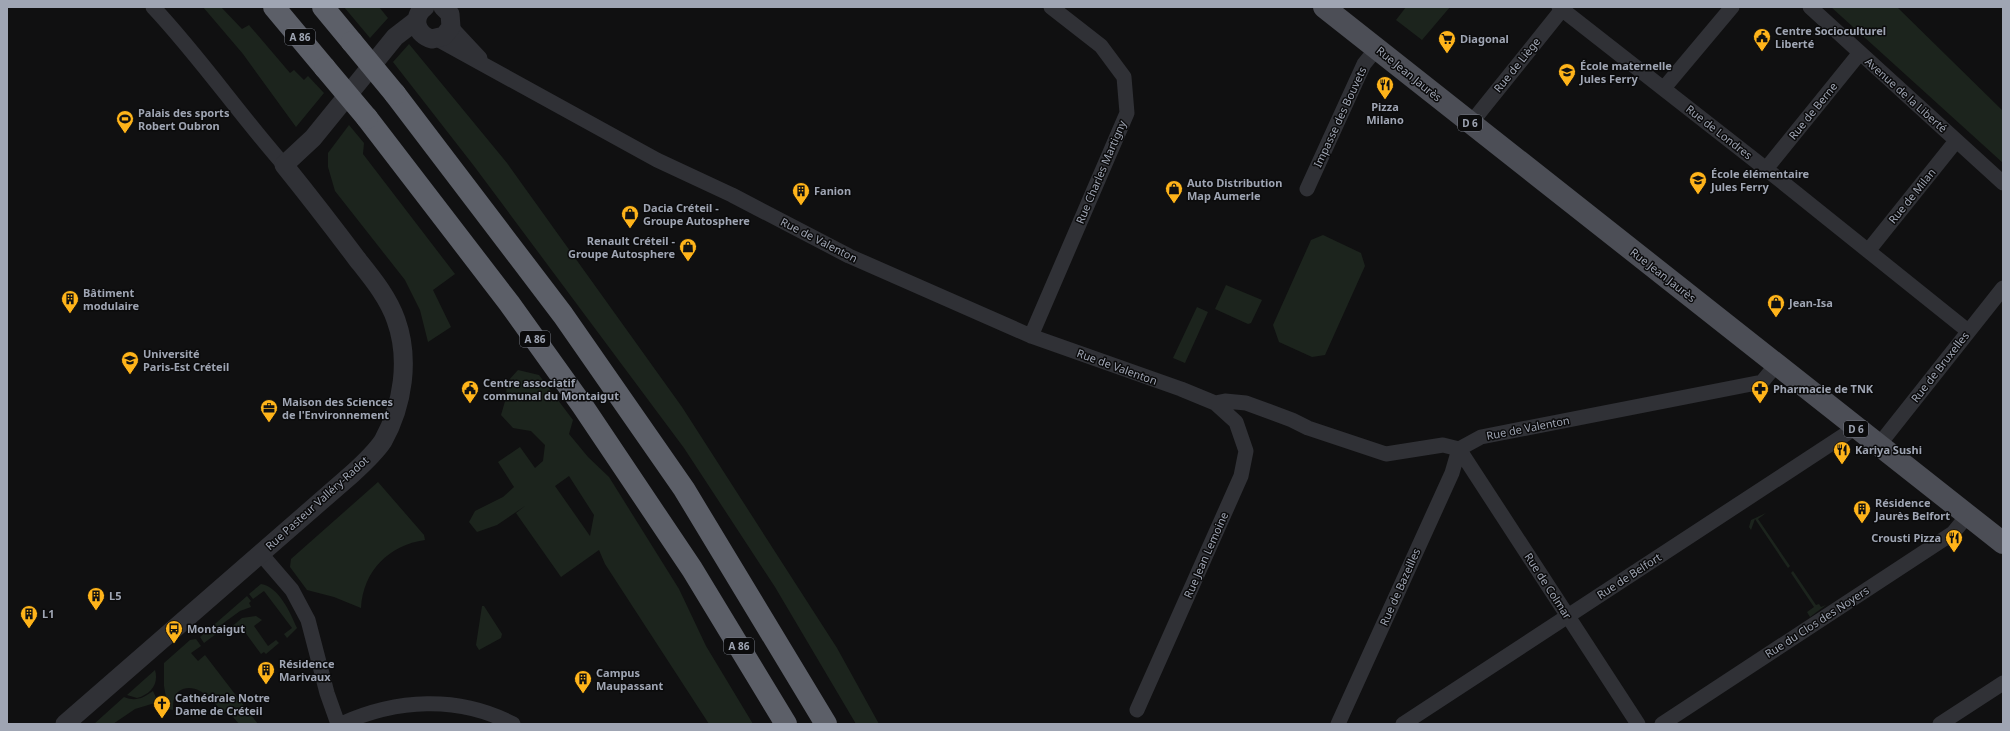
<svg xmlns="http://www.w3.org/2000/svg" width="2010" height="731" font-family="'Noto Sans',sans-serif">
<rect width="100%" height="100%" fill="#101011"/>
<path fill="#1c241d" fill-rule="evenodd" d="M203 7H221L242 29 249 25 290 73 294 70 304 80 308 76 324 93 296 127 243 54Z
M344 7H379L388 18 370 38Z
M1406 7H1450L1422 40 1396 20Z
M1831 7H1897L2003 111V163Z
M409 44 507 163 682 407 837 648 879 724H856L775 587 684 448 474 166 393 62Z
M349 125 364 143 363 154 455 274 433 290 451 327 428 342 420 310 405 280 335 191 328 167V153Z
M1323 235 1361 253 1365 266 1325 355 1312 357 1279 342 1273 325 1311 240Z
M1226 285 1262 300 1251 323 1248 324 1215 309Z
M1197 307 1208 312 1185 363 1173 358Z
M518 370 539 375 573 420 569 434 588 457 609 477 679 589 706 646 753 724H709L605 564 599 550 561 577 516 513 525 506 497 525 477 532 469 522 475 511 503 497 514 487 498 462 520 447 535 468 543 461 545 445 531 431 513 428 501 415 506 398 507 382ZM569 476 594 515 590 536 555 486Z
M378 482 424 535 425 540C389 545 363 571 361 608L334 597 307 590 290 567 291 559Z
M1766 513 1758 519 1790 566 1788 568 1755 519 1751 530 1749 527 1751 520Z
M1793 571 1816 605 1819 604 1821 607 1826 605 1810 617 1807 612 1814 607 1791 573Z
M261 584C279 587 290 612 297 628L287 638 284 634 292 628 264 591 253 599 249 594Z
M247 596 251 601 249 603 251 607 240 611 214 630 216 634 204 643 200 637Z
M482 606H484L502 634 501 638 479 650 476 645Z
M256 616 262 620 254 626 268 646 276 640 279 643 266 654 264 652 261 654 242 628 232 635 229 630 230 628 242 618Z
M196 639 201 646 191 653 198 661 205 655 258 724H239L227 710 224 713C214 703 200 683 183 689 174 692 173 701 173 710L168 709 164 686V663L190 640Z
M155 670C159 684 151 694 137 698L127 695Z
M153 691 158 702 135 709 113 724H94L124 697C136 702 143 698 153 691Z"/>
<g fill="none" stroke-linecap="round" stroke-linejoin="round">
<path stroke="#303136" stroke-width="15" d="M153 7C200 57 239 114 284 165
M1559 7 1766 169 1968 331
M1810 7 2003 183
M451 27 480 58
M437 39 657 160 732 195 849 256 1031 336 1181 389 1215 403 1225 401 1246 403 1292 420 1308 428 1386 454 1443 445 1459 449 1481 437 1762 382 1776 365
M1664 88 1732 7
M1471 123 1564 7
M1766 169 1859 54
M1307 189 1364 64 1377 48
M1868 251 1956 141
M1031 336 1127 113 1124 77 1101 46 1051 7
M1878 446 2003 288
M1459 449 1638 724
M261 554 292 590 308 620 327 693 338 724
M1137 710 1241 476 1246 451 1236 422 1215 403
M341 724C396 699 458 695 513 724
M1338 724 1452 473 1459 449
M1403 724 1855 428
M1662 724 1953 533 1967 516
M1940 724 2003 683"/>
<path stroke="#303136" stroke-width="19" d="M425 7C411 17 416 35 432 39L444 36 451 27 450 14 443 7
M65 724 352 474C363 464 375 453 383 441 403 405 410 359 396 320 388 297 372 278 357 259 333 227 309 196 284 165L313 138 395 37 417 20"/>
<path stroke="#4c4e56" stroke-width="22" d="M1324 7 2003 543"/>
<path stroke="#5c5f68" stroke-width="22" d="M274 7 325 68
M323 7 352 42
M395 94 563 315 684 489 826 724
M367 118 509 303 582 405 692 569 786 724"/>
<path stroke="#5c5f68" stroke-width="22" d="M352 42 395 94
M325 68 367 118"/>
</g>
<defs>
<symbol id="civic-pin" viewBox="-11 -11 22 30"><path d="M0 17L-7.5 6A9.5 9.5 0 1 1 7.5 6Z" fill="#ffb41a" stroke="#0b0b0c"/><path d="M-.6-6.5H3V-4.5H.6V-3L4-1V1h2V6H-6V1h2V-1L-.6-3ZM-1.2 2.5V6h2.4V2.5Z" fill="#111"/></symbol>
<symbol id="supermarket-pin" viewBox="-11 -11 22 30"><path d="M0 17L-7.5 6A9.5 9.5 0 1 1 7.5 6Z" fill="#ffb41a" stroke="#0b0b0c"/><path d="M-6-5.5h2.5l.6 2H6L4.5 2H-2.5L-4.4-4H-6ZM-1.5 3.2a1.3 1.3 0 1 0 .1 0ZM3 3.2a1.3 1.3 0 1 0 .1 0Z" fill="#111"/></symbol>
<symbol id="school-pin" viewBox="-11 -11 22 30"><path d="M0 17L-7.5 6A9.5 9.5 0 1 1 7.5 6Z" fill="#ffb41a" stroke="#0b0b0c"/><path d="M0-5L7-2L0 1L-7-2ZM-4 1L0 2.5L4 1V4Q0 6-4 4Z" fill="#111"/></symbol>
<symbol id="restaurant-pin" viewBox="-11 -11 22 30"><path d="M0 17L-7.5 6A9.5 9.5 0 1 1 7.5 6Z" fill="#ffb41a" stroke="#0b0b0c"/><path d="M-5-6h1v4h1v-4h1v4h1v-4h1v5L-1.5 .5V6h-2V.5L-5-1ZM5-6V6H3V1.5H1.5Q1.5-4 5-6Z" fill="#111"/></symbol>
<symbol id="stadium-pin" viewBox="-11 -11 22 30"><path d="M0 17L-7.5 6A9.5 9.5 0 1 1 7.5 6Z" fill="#ffb41a" stroke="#0b0b0c"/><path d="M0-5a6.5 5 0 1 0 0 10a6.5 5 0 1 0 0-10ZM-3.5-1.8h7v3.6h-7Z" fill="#111"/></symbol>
<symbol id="shop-pin" viewBox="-11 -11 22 30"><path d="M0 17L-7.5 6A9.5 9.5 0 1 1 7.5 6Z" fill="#ffb41a" stroke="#0b0b0c"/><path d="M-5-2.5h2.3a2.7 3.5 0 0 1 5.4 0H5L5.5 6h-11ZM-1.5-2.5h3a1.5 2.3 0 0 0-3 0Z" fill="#111"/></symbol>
<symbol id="building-pin" viewBox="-11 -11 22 30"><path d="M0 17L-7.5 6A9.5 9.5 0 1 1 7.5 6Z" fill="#ffb41a" stroke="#0b0b0c"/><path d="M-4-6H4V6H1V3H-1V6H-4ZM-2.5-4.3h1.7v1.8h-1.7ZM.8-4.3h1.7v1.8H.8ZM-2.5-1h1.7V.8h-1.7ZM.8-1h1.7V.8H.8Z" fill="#111"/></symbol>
<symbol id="university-pin" viewBox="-11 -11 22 30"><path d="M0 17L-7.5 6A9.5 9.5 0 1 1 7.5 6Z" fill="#ffb41a" stroke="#0b0b0c"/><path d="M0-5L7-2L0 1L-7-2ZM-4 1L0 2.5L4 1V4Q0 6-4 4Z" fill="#111"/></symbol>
<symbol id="pharmacy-pin" viewBox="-11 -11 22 30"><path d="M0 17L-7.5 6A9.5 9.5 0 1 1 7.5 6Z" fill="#ffb41a" stroke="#0b0b0c"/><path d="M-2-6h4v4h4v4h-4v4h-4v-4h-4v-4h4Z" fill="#111"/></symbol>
<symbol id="office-pin" viewBox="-11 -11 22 30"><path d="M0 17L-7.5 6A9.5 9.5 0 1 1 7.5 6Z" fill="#ffb41a" stroke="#0b0b0c"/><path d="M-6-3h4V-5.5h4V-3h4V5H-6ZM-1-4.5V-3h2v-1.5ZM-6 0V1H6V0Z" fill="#111"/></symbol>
<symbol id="bus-pin" viewBox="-11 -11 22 30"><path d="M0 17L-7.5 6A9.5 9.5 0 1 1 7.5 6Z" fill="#ffb41a" stroke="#0b0b0c"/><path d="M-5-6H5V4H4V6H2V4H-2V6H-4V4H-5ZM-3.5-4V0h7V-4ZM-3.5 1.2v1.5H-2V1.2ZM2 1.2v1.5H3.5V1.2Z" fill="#111"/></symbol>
<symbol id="church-pin" viewBox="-11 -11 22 30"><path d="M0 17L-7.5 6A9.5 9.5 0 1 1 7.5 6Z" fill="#ffb41a" stroke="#0b0b0c"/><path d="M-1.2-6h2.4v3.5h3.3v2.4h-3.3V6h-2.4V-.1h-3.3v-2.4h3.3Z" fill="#111"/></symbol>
</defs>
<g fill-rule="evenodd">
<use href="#civic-pin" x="1752" y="27" width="20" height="27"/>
<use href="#supermarket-pin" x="1437" y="29" width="20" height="27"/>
<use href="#school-pin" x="1557" y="62" width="20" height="27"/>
<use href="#restaurant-pin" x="1375" y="75" width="20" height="27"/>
<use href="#stadium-pin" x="115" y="109" width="20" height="27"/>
<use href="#school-pin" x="1688" y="170" width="20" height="27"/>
<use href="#shop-pin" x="1164" y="179" width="20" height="27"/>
<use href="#building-pin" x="791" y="181" width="20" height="27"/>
<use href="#shop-pin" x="620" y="204" width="20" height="27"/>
<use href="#shop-pin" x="678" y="237" width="20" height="27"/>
<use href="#building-pin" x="60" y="289" width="20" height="27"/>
<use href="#shop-pin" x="1766" y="293" width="20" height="27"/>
<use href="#university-pin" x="120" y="350" width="20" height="27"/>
<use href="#civic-pin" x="460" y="379" width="20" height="27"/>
<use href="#pharmacy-pin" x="1750" y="379" width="20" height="27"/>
<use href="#office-pin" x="259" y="398" width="20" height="27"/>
<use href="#restaurant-pin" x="1832" y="440" width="20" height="27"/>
<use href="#building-pin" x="1852" y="499" width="20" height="27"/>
<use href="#restaurant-pin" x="1944" y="528" width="20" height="27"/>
<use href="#building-pin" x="86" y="586" width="20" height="27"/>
<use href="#building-pin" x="19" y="604" width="20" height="27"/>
<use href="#bus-pin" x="164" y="619" width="20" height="27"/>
<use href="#building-pin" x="256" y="660" width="20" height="27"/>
<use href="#building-pin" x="573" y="669" width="20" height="27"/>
<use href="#church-pin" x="152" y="694" width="20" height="27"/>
</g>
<g text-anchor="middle" stroke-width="3" stroke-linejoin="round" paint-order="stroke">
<g fill="#0b0b0c" stroke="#737781" stroke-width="1">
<rect x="285" y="29" width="30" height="16" rx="3"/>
<rect x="1458" y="115" width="24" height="16" rx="3"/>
<rect x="520" y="331" width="30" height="16" rx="3"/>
<rect x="1844" y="421" width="24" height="16" rx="3"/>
<rect x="724" y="638" width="30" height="16" rx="3"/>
</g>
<g font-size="10" font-weight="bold" fill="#9fa5b3">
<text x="300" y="41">A 86</text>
<text x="1470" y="127">D 6</text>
<text x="535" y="343">A 86</text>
<text x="1856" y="433">D 6</text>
<text x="739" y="650">A 86</text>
</g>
<g font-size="11" font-weight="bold" fill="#9fa5b3" stroke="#0b0b0c" text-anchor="start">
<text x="1775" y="35">Centre Socioculturel<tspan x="1775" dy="13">Liberté</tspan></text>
<text x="1460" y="43">Diagonal</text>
<text x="1580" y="70">École maternelle<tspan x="1580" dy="13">Jules Ferry</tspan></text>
<text x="1385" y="111" text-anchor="middle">Pizza<tspan x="1385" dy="13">Milano</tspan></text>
<text x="138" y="117">Palais des sports<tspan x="138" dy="13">Robert Oubron</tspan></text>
<text x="1711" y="178">École élémentaire<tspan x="1711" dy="13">Jules Ferry</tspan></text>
<text x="1187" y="187">Auto Distribution<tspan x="1187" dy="13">Map Aumerle</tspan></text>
<text x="814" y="195">Fanion</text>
<text x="643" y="212">Dacia Créteil -<tspan x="643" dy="13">Groupe Autosphere</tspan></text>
<text x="675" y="245" text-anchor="end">Renault Créteil -<tspan x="675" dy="13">Groupe Autosphere</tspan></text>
<text x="83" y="297">Bâtiment<tspan x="83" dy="13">modulaire</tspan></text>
<text x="1789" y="307">Jean-Isa</text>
<text x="143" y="358">Université<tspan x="143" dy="13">Paris-Est Créteil</tspan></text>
<text x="483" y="387">Centre associatif<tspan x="483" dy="13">communal du Montaigut</tspan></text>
<text x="1773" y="393">Pharmacie de TNK</text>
<text x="282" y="406">Maison des Sciences<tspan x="282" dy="13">de l'Environnement</tspan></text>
<text x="1855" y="454">Kariya Sushi</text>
<text x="1875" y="507">Résidence<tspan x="1875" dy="13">Jaurès Belfort</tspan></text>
<text x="1941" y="542" text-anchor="end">Crousti Pizza</text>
<text x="109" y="600">L5</text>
<text x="42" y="618">L1</text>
<text x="187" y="633">Montaigut</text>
<text x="279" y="668">Résidence<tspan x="279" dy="13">Marivaux</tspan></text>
<text x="596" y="677">Campus<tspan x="596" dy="13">Maupassant</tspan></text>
<text x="175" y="702">Cathédrale Notre<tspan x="175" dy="13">Dame de Créteil</tspan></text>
</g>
<g font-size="11" fill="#9fa5b3" stroke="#0b0b0c">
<text transform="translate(1517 65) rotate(-51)" y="4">Rue de Liège</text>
<text transform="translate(1409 74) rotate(39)" y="4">Rue Jean Jaurès</text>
<text transform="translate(1906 95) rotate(42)" y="4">Avenue de la Liberté</text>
<text transform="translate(1813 111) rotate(-51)" y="4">Rue de Berne</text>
<text transform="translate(1340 117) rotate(-65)" y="4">Impasse des Bouvets</text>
<text transform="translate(1719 132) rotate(38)" y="4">Rue de Londres</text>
<text transform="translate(1101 172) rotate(-67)" y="4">Rue Charles Martigny</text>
<text transform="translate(1912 196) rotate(-51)" y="4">Rue de Milan</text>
<text transform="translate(819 240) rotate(27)" y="4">Rue de Valenton</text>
<text transform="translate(1663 275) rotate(38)" y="4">Rue Jean Jaurès</text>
<text transform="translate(1117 367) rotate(20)" y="4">Rue de Valenton</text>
<text transform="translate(1940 367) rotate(-52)" y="4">Rue de Bruxelles</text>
<text transform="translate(1528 428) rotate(-11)" y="4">Rue de Valenton</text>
<text transform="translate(317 503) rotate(-42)" y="4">Rue Pasteur Valléry-Radot</text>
<text transform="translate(1206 555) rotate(-66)" y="4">Rue Jean Lemoine</text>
<text transform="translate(1629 576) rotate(-33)" y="4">Rue de Belfort</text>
<text transform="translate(1548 586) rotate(57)" y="4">Rue de Colmar</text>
<text transform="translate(1400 587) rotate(-66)" y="4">Rue de Bazeilles</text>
<text transform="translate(1817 622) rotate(-33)" y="4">Rue du Clos des Noyers</text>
</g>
</g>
<rect width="2010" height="731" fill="none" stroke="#9fa5b3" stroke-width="16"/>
</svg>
